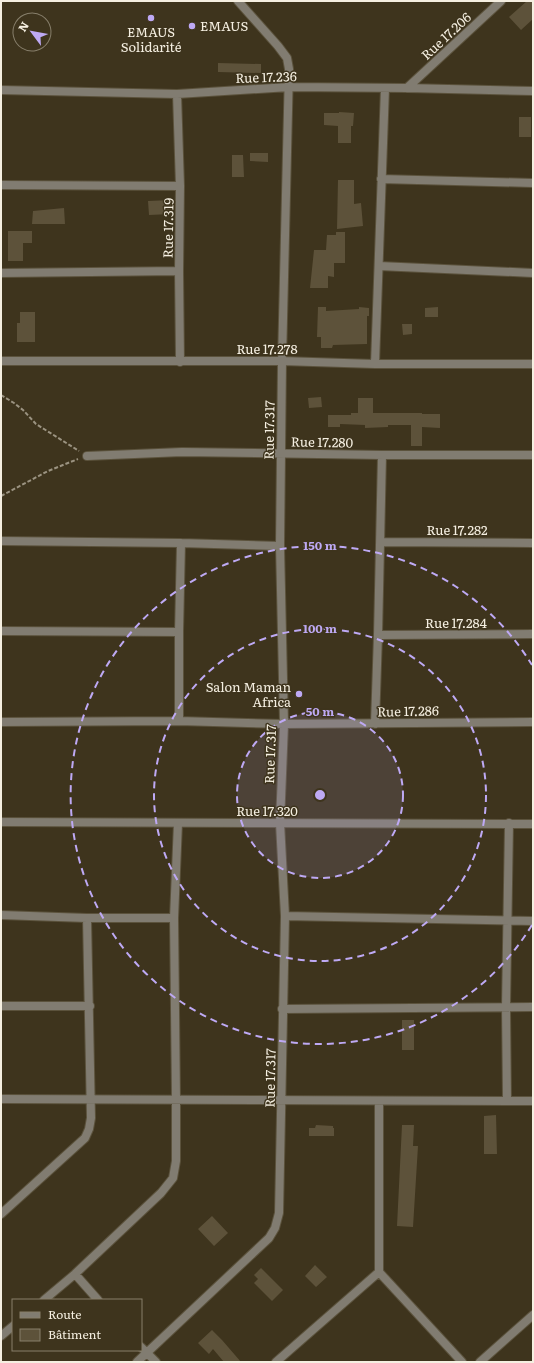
<svg xmlns="http://www.w3.org/2000/svg" width="534" height="1363" font-family="Literata,serif">
<rect width="100%" height="100%" fill="#3e341d"/>
<path fill="#5d523a" d="M527 1H533V19L521 30 509 17Z
M218 63 261 64V73L218 72Z
M339 112 354 113 353 126H351V143H338V126L324 125V113H339Z
M519 117H531V137H519Z
M250 153H268V162L250 161Z
M232 155H243L244 177H232Z
M338 180H354V204L361 203 363 226 337 229Z
M171 200V214L149 215 148 201Z
M64 208 65 224H32L33 211Z
M8 231H32V243H23V261H8Z
M336 232H345V263H334V277L328 276V288H310L314 250H326L327 235H336Z
M318 307H326V311L359 309V307L369 308V316H367V344L333 345 332 348H321V337H317Z
M438 307V317H425V308Z
M20 312H35V342H17V323H20Z
M402 324H412V334L403 335Z
M321 397 322 407 309 408 308 398Z
M358 398H373V413H422V414H440V428L422 427V446H411V425H388V427L365 428V425L340 424V427H328V415H351V413H358Z
M402 1020H414V1050H402Z
M496 1115 497 1154H484V1116Z
M316 1125 333 1126V1128H334V1136H309V1128H315Z
M402 1125H414L413 1146H418L413 1227 397 1226Z
M212 1216 228 1233 214 1246 198 1229Z
M315 1265 327 1277 316 1287 305 1276Z
M261 1268 283 1290 272 1301 254 1283 258 1279 254 1275Z
M212 1330 222 1340 241 1362H224L213 1349 209 1354 198 1343Z"/>
<g fill="none" stroke-linecap="round" stroke-linejoin="round">
<defs>
<path id="minor" d="M407 88 501 1
M1 90 177 94 289 87 407 88 533 91
M177 94 180 186 179 271 180 362
M381 179 533 183
M1 185 180 186
M379 266 533 273
M1 273 179 271
M1 361H282L375 364H533
M375 364 385 88
M87 456 182 452 382 455H533
M1 541 181 543 280 546
M381 542 533 543
M1 631 179 632
M378 635 533 634
M179 721V632L181 543
M1 722 179 721 284 724 533 722
M375 724 378 635 382 455
M1 915 87 918H174
M285 916 533 921
M1 1006H90
M282 1009 533 1007
M1 1099 533 1101
M379 1101V1272L462 1362
M507 1101 506 1007 509 823
M1 1214 85 1138 89 1129 91 1118 87 918
M75 1274 98 1300
M44 1300 75 1274 161 1193 173 1178 176 1161V1100L174 918 178 823
M1 1336 13 1326
M141 1347 156 1362
M137 1362 269 1238 275 1228 279 1213 285 916 280 823 284 724 280 546 282 361 289 69 287 58 278 46 238 1
M276 1362 379 1272
M480 1362 533 1315"/>
<path id="tertiary" d="M1 822 533 824"/>
</defs>
<use href="#minor" stroke="#5b523c" stroke-width="10"/>
<use href="#tertiary" stroke="#5b523c" stroke-width="10"/>
<path stroke="#9b9381" stroke-width="2" stroke-dasharray="4 2" stroke-linecap="butt" d="M1 395 14 403 23 410 36 424 79 451
M1 496 48 471 78 459"/>
<use href="#minor" stroke="#817c71" stroke-width="8"/>
<use href="#tertiary" stroke="#817c71" stroke-width="8"/>
</g>
<circle cx="320" cy="795" r="83" fill="#bea9f4" fill-opacity=".12"/>
<g fill="none" stroke="#bea9f4" stroke-width="2" stroke-dasharray="7 5">
<circle cx="320" cy="795" r="83"/>
<circle cx="320" cy="795" r="166"/>
<path d="M532 925A249 249 0 1 1 532 665"/>
</g>
<g fill="#bea9f4" stroke="#3e341d" stroke-width="1.5">
<circle cx="151" cy="18" r="4"/>
<circle cx="192" cy="26" r="4"/>
<circle cx="299" cy="694" r="4"/>
</g>
<g text-anchor="middle" stroke-width="3" stroke-linejoin="round" paint-order="stroke">
<g font-size="13" fill="#f5efe1" stroke="#3e341d" text-anchor="start">
<text x="200" y="31">EMAUS</text>
<text x="151" y="37" text-anchor="middle">EMAUS<tspan x="151" dy="15">Solidarité</tspan></text>
<text x="291" y="692" text-anchor="end">Salon Maman<tspan x="291" dy="15">Africa</tspan></text>
</g>
<g font-size="13" fill="#f5efe1" stroke="#3e341d">
<text transform="translate(446 36) rotate(-43)" y="5">Rue 17.206</text>
<text transform="translate(266 77) rotate(-2)" y="5">Rue 17.236</text>
<text transform="translate(168 228) rotate(-89)" y="5">Rue 17.319</text>
<text x="267" y="354">Rue 17.278</text>
<text transform="translate(269 430) rotate(-89)" y="5">Rue 17.317</text>
<text transform="translate(322 442) rotate(1)" y="5">Rue 17.280</text>
<text x="457" y="535">Rue 17.282</text>
<text x="456" y="628">Rue 17.284</text>
<text transform="translate(408 711) rotate(-1)" y="5">Rue 17.286</text>
<text transform="translate(270 754) rotate(-88)" y="5">Rue 17.317</text>
<text x="267" y="816">Rue 17.320</text>
<text transform="translate(270 1078) rotate(-89)" y="5">Rue 17.317</text>
</g>
</g>
<circle cx="320" cy="795" r="6" fill="#bea9f4" stroke="#3e341d" stroke-width="2"/>
<g font-size="12" text-anchor="middle" font-weight="bold" fill="#bea9f4" stroke="#3e341d" stroke-width="3" stroke-linejoin="round" paint-order="stroke">
<text x="320" y="550">150 m</text>
<text x="320" y="633">100 m</text>
<text x="320" y="716">50 m</text>
</g>
<rect width="534" height="1363" fill="none" stroke="#f5efe1" stroke-width="4"/>
<rect x="12" y="1299" width="130" height="52" fill="#3e341d" stroke="#877f6b"/>
<rect x="20" y="1312" width="20" height="6" fill="#817c71" stroke="#877f6b"/>
<text x="48" y="1319" font-size="12" fill="#f5efe1">Route</text>
<rect x="20" y="1329" width="20" height="12" fill="#5d523a" stroke="#877f6b"/>
<text x="48" y="1339" font-size="12" fill="#f5efe1">Bâtiment</text>
<g transform="translate(32 32) rotate(302)"><circle r="19" fill="#3e341d" stroke="#877f6b"/>
<path d="M0-3L7 15L0 10L-7 15Z" fill="#bea9f4"/>
<text y="-6" font-size="11" font-weight="bold" text-anchor="middle" fill="#f5efe1">N</text>
</g>
</svg>
